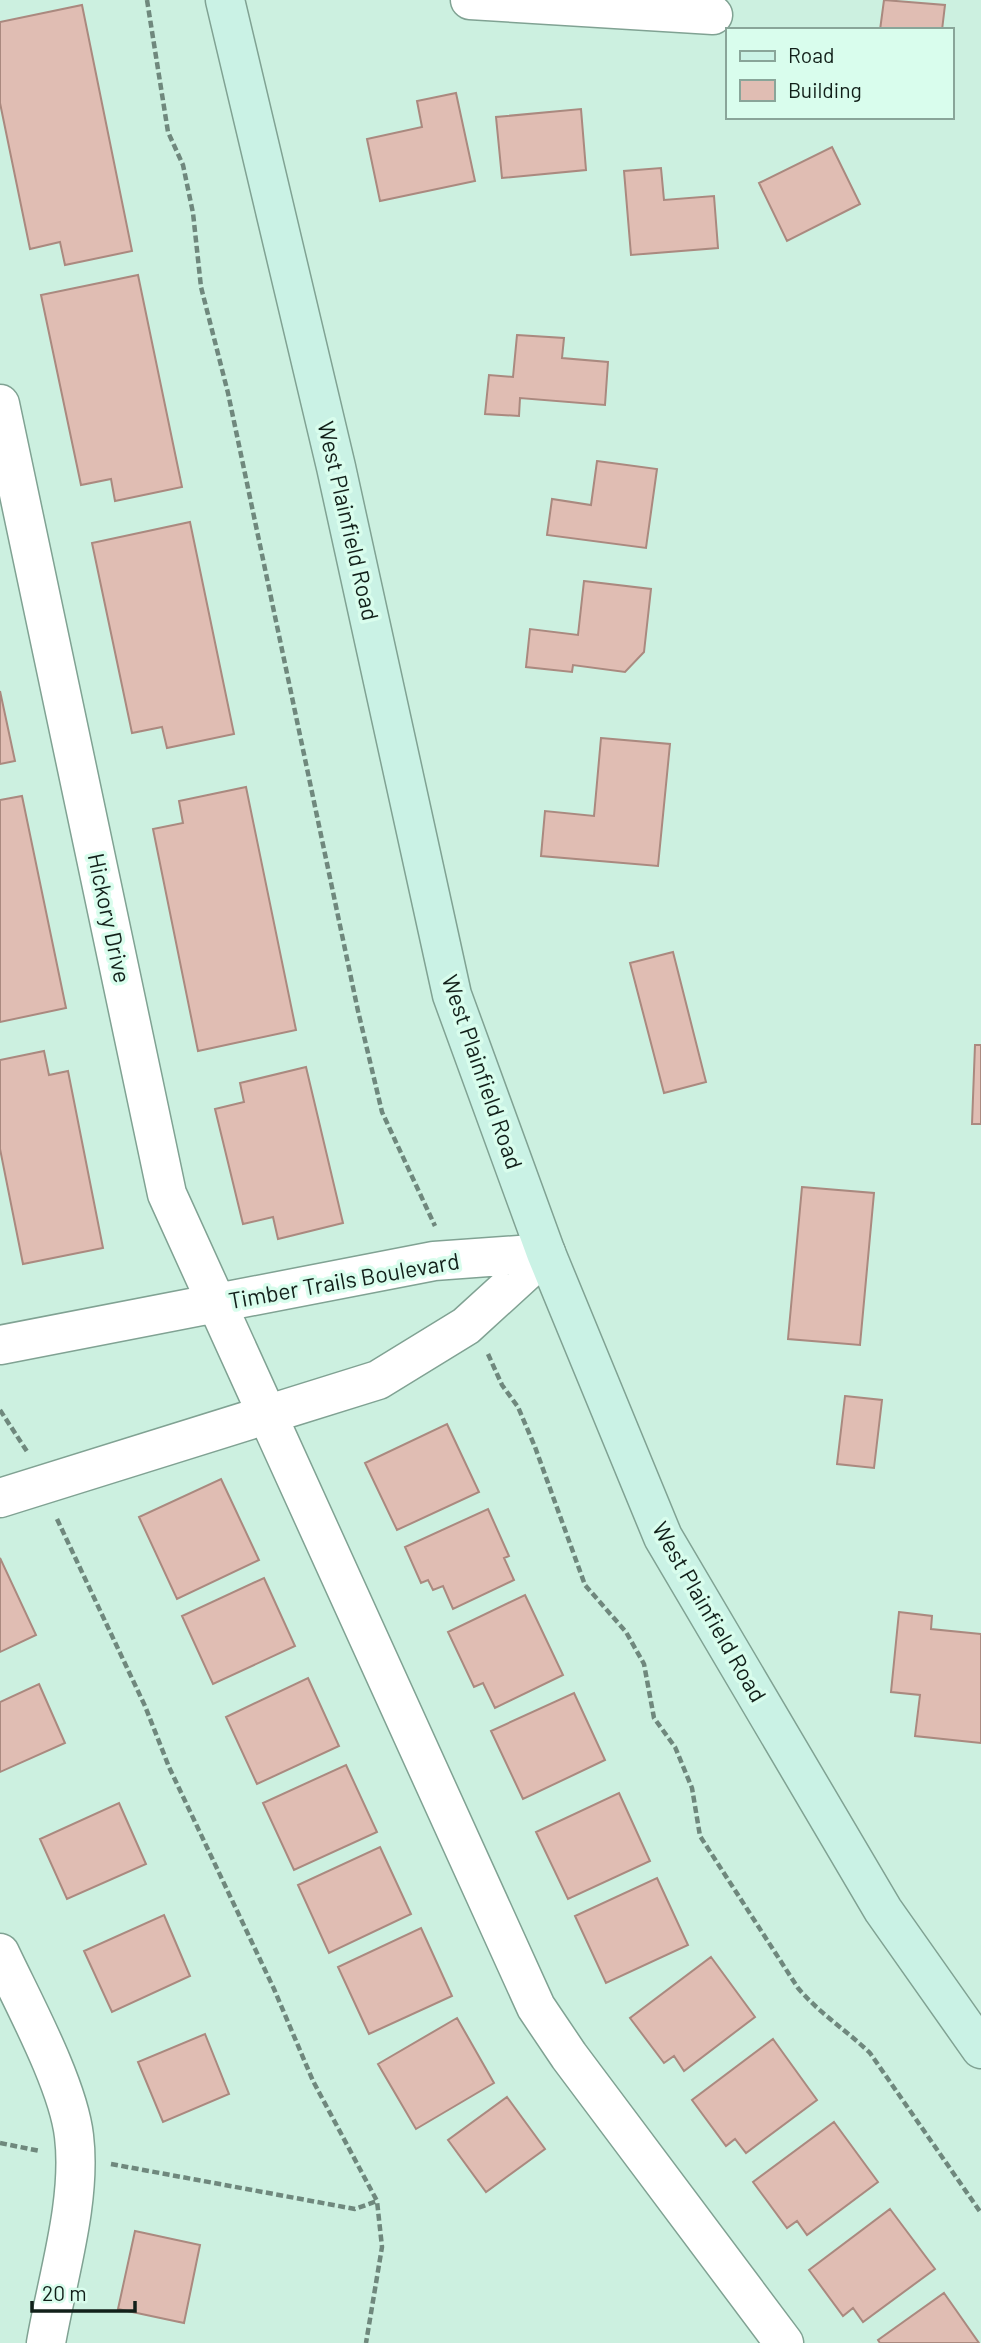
<svg xmlns="http://www.w3.org/2000/svg" width="981" height="2343" font-family="Barlow,sans-serif">
<rect width="100%" height="100%" fill="#ccf0e0"/>
<path fill="#e0bdb3" stroke="#aa897f" stroke-width="2" d="M884 0 945 5 942 30H880Z
M82 5 132 251 65 265 60 242 30 249 0 103V22Z
M456 93 475 181 380 201 367 139 422 127 417 101Z
M581 109 586 170 502 178 496 117Z
M832 147 860 204 787 241 759 183Z
M661 168 664 200 714 196 718 248 631 255 624 171Z
M138 275 182 487 115 501 111 479 81 485 41 295Z
M517 335 564 338 562 358 608 362 605 405 520 398 519 416 485 414 489 375 513 377Z
M597 461 657 469 646 548 547 535 552 499 591 505Z
M190 522 234 734 167 748 162 727 132 733 92 543Z
M584 581 651 589 644 652 625 672 573 665 572 672 526 667 530 629 578 635Z
M0 691 15 761 0 764Z
M601 738 670 744 658 866 541 856 545 811 594 816Z
M246 787 296 1030 198 1051 153 829 183 823 179 801Z
M22 796 66 1008 0 1022V800Z
M673 952 706 1082 664 1093 630 963Z
M975 1045H981V1124H972Z
M44 1051 49 1075 68 1071 103 1248 23 1264 0 1149V1060Z
M306 1067 343 1223 278 1239 273 1217 243 1224 215 1109 244 1102 240 1083Z
M802 1187 874 1193 860 1345 788 1339Z
M845 1396 882 1400 874 1468 837 1464Z
M447 1424 479 1492 397 1530 365 1463Z
M221 1479 259 1560 177 1599 139 1517Z
M488 1509 509 1556 504 1558 514 1580 453 1609 443 1586 433 1590 428 1580 421 1583 405 1547Z
M0 1558 36 1635 0 1652Z
M264 1578 295 1646 213 1684 182 1616Z
M525 1595 563 1675 495 1708 483 1683 474 1687 448 1632Z
M899 1612 932 1616 931 1629 981 1634V1743L915 1736 920 1695 891 1692Z
M308 1678 339 1746 257 1784 226 1717Z
M39 1684 65 1743 0 1772V1702Z
M574 1693 605 1760 523 1799 491 1731Z
M346 1765 377 1832 294 1870 263 1803Z
M619 1793 650 1861 568 1899 536 1832Z
M119 1803 146 1864 67 1899 40 1839Z
M380 1847 411 1914 329 1953 298 1885Z
M657 1878 688 1945 606 1983 575 1916Z
M164 1915 190 1976 112 2012 84 1951Z
M421 1928 452 1996 369 2034 338 1967Z
M711 1957 755 2017 684 2071 674 2056 664 2063 630 2018Z
M457 2018 494 2083 416 2129 378 2064Z
M205 2034 229 2094 163 2122 138 2062Z
M773 2039 817 2100 746 2153 735 2139 726 2146 692 2100Z
M507 2097 545 2149 486 2192 448 2140Z
M834 2122 878 2182 807 2235 797 2221 787 2228 753 2182Z
M890 2209 935 2269 863 2322 853 2308 843 2316 809 2270Z
M135 2231 200 2245 184 2323 118 2309Z
M944 2293 979 2343H880L878 2340Z"/>
<g fill="none" stroke-linecap="round" stroke-linejoin="round">
<defs>
<path id="street" d="M470 0 713 15
M0 404 167 1194 536 2007 569 2056 784 2343
M0 1345 434 1261 546 1253
M0 1498 378 1380 466 1326 546 1253
M0 1953C23 2002 68 2084 74 2136 82 2201 57 2279 46 2343"/>
<path id="secondary" d="M225 0 336 467 452 995 546 1253 663 1537 883 1910 981 2049"/>
</defs>
<use href="#street" stroke="#80a293" stroke-width="41"/>
<use href="#secondary" stroke="#80a293" stroke-width="41"/>
<path stroke="#6f887d" stroke-width="4.5" stroke-dasharray="7 3.5" stroke-linecap="butt" d="M147 0 168 132 183 165 193 213 201 287 228 393 358 1011 382 1112 435 1226
M488 1354 502 1385 518 1407 535 1447 585 1585 626 1632 644 1664 654 1718 675 1747 692 1788 700 1836 798 1988C819 2013 846 2030 870 2053L981 2213
M0 1410 28 1453
M57 1519 145 1706 169 1767 274 1989 313 2081 377 2201 382 2247 366 2343
M0 2143 40 2151
M111 2164 355 2209 377 2201"/>
<use href="#street" stroke="#fff" stroke-width="38"/>
<use href="#secondary" stroke="#caf2e5" stroke-width="38"/>
</g>
<g text-anchor="middle" stroke-width="7" stroke-linejoin="round" paint-order="stroke">
<g font-size="23" fill="#12201a" stroke="#d9fded">
<text transform="translate(348 521) rotate(77)" y="8">West Plainfield Road</text>
<text transform="translate(109 918) rotate(78)" y="8">Hickory Drive</text>
<text transform="translate(482 1072) rotate(71)" y="8">West Plainfield Road</text>
<text transform="translate(344 1281) rotate(-10)" y="8">Timber Trails Boulevard</text>
<text transform="translate(709 1612) rotate(60)" y="8">West Plainfield Road</text>
</g>
</g>
<rect x="726" y="28" width="228" height="91" fill="#d9fded" stroke="#89a599" stroke-width="2"/>
<rect x="740" y="51" width="35" height="10" fill="#caf2e5" stroke="#89a599" stroke-width="2"/>
<text x="788" y="63" font-size="21" fill="#12201a">Road</text>
<rect x="740" y="80" width="35" height="21" fill="#e0bdb3" stroke="#89a599" stroke-width="2"/>
<text x="788" y="98" font-size="21" fill="#12201a">Building</text>
<path d="M32 2301v10h103v-10" fill="none" stroke="#12201a" stroke-width="3.5"/>
<text x="42" y="2301" font-size="21" fill="#12201a" stroke="#d9fded" stroke-width="5" paint-order="stroke">20 m</text>
</svg>
